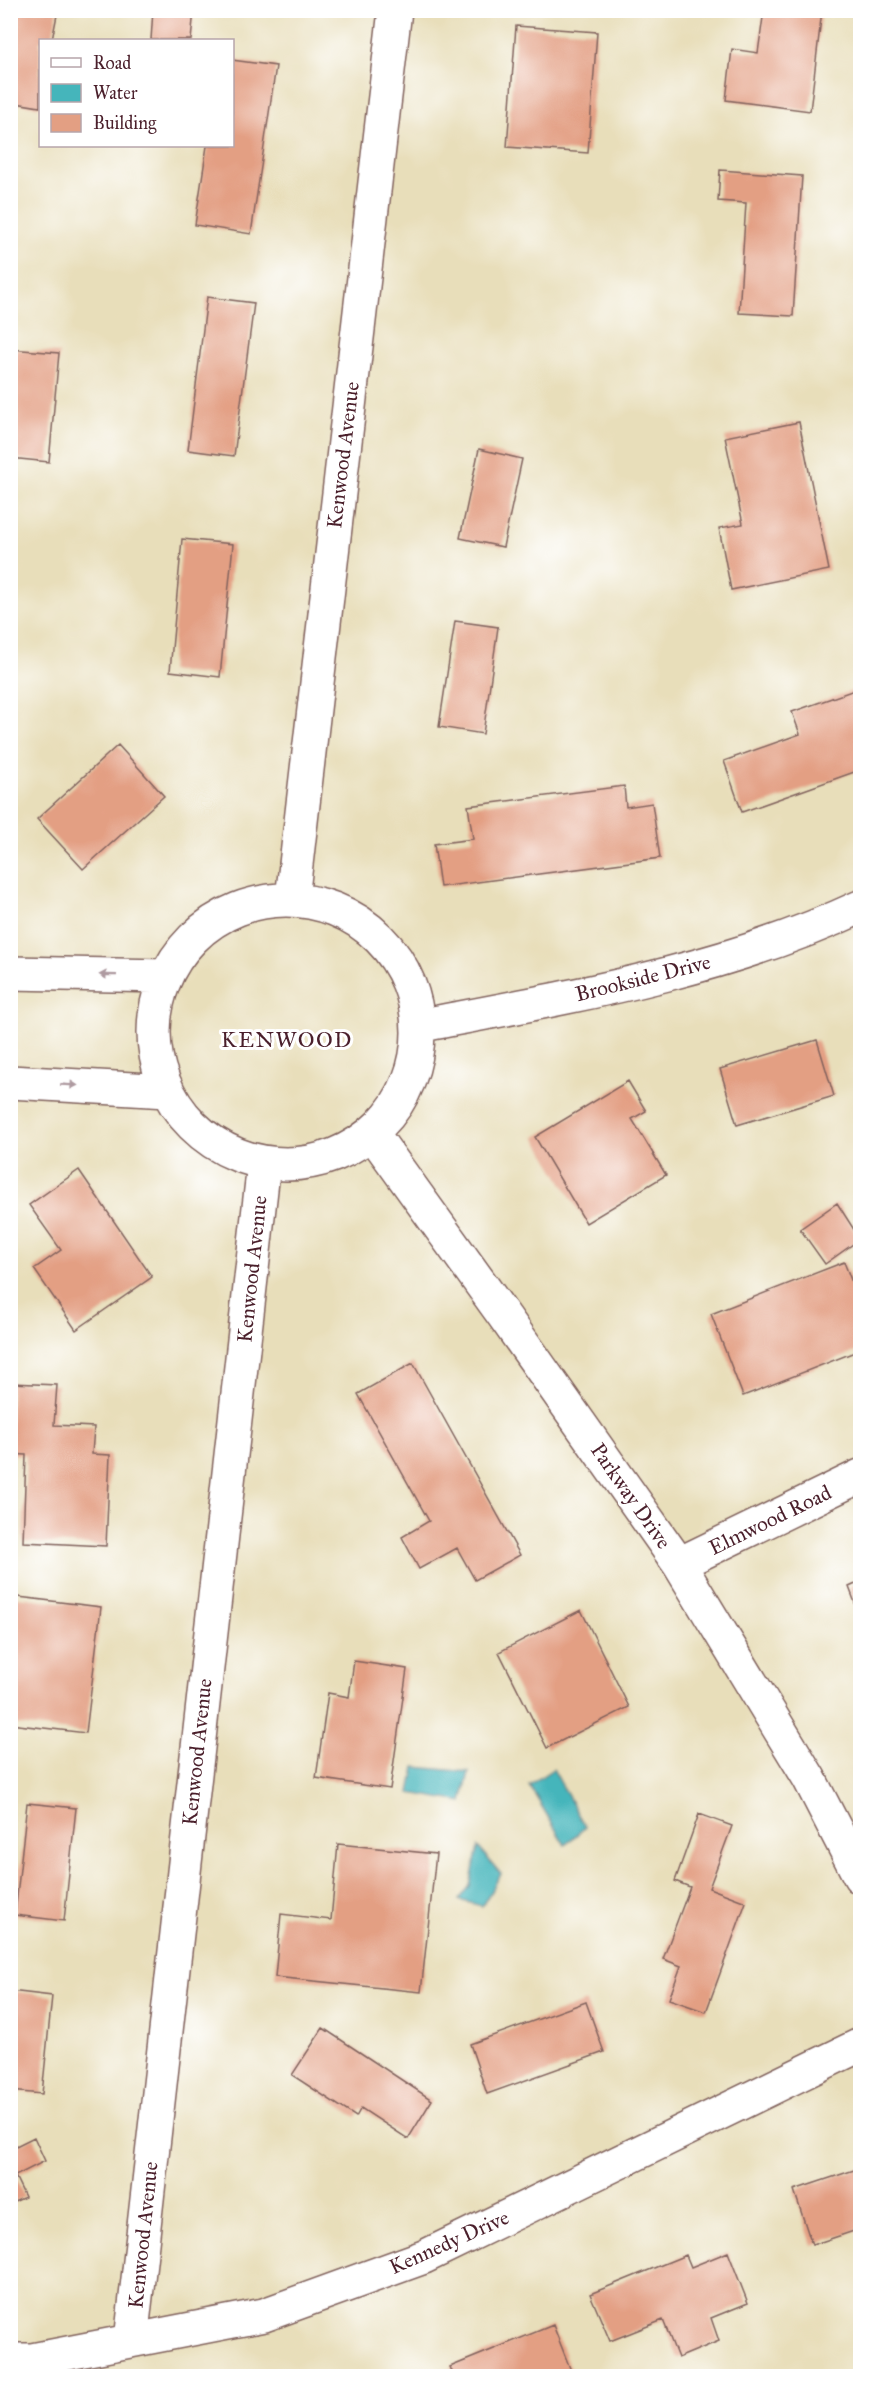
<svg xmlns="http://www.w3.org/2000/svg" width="871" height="2387" font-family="'IM FELL Great Primer',serif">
<rect width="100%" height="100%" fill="#fff"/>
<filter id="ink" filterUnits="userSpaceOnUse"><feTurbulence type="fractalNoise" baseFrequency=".0167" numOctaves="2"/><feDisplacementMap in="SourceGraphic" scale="12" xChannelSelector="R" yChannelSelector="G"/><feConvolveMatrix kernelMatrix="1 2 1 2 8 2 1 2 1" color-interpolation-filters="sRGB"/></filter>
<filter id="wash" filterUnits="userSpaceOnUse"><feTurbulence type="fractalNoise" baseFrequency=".008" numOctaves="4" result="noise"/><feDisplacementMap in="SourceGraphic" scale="24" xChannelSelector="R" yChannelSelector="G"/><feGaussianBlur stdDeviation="1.35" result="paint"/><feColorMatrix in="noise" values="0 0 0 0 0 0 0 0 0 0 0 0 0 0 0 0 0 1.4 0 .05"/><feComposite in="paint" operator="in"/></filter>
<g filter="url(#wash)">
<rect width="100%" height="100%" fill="#e8deba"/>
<path fill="#45b5bb" stroke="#486a73" stroke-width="1.5" d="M415 1767 469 1772 462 1802 410 1793Z
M553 1769 585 1827 565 1845 529 1785Z
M478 1847 501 1874 482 1906 459 1900 470 1886Z"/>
<g id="blocks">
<path fill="#e39f83" d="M10 10H58L52 40H40V107L10 102Z
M153 10H194L191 40H151Z
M764 10H822L810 111 726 100 732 49 758 53Z
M516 26 597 32 588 153 507 147Z
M232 60 276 66 251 234 195 225 207 146H232Z
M720 170 802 176 793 316 739 313 746 203 718 201Z
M207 297 254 303 234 456 188 450Z
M10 349 59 353 49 462 10 458Z
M799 422 829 570 731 590 719 528 743 524 725 437Z
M479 449 522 459 503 547 460 538Z
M182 539 233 544 220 677 170 671Z
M455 621 498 627 483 734 439 727Z
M860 688V770L742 812 724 761 800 734 792 712Z
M118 745 164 796 83 869 37 819Z
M624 786 626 807 652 803 660 858 440 887 434 844 473 839 468 806Z
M817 1040 834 1096 737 1125 720 1069Z
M628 1081 646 1111 632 1119 666 1175 586 1223 535 1137Z
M79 1170 152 1277 76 1330 34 1269 61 1250 29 1205Z
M837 1203 860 1239 825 1264 800 1229Z
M844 1262 860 1303V1350L743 1396 711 1314Z
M413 1363 520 1555 475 1580 457 1548 419 1569 402 1537 429 1521 358 1394Z
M11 1383 57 1385 54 1425 94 1427 92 1454 110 1455 106 1546 23 1542 26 1455 10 1454Z
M860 1582V1616L849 1587Z
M10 1596 101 1607 86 1733 10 1724Z
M581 1610 629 1707 547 1748 499 1652Z
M354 1661 407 1669 390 1789 316 1778 328 1693 349 1697Z
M27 1803 76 1808 64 1921 15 1915Z
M699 1814 732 1826 709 1888 746 1902 706 2012 669 1999 681 1966 663 1959 690 1887 675 1881Z
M338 1844 436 1854 421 1992 275 1977 281 1914 331 1920Z
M10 1991 52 1996 42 2094 10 2091Z
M586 2002 604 2052 487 2094 470 2044Z
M323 2028 432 2100 408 2139 361 2108 356 2117 292 2075Z
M34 2137 45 2161 15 2176 25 2197 10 2204V2149Z
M860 2168V2229L812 2245 794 2190Z
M728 2252 748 2303 711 2318 719 2341 678 2358 663 2320 610 2341 590 2294 686 2255 691 2267Z
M553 2325 573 2376H454L450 2367Z"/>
</g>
</g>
<g filter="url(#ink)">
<use href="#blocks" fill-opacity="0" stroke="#81625d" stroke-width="1.5"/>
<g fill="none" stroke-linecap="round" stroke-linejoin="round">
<defs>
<path id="minor" d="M292 899 395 10
M154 1032a132 132 0 1 1 264 0a132 132 0 1 1-264 0Z
M10 973 166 976
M418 1026C568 997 721 972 860 907
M10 1082 168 1091
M372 1133 504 1316 679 1564 809 1778 860 1877
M679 1564 860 1476
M131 2341 264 1163
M10 2360H32L264 2315 424 2257 860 2045"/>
</defs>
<use href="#minor" stroke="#81625d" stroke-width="36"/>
<use href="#minor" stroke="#fff" stroke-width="33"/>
</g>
<defs><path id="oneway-solid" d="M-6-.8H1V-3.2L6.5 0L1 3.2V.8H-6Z" transform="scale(1.5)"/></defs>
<g fill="#ae9aa0">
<use href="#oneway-solid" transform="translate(108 975) rotate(-179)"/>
<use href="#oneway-solid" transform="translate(69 1085) rotate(3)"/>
</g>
</g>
<g text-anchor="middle" stroke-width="6" stroke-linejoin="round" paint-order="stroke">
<g font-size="21" fill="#4a1f2b" stroke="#fff">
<text transform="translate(343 455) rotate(-83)" y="7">Kenwood Avenue</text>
<text transform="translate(643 978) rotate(-14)" y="7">Brookside Drive</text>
<text transform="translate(252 1269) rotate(-84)" y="7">Kenwood Avenue</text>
<text transform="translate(631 1496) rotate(55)" y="7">Parkway Drive</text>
<text transform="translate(770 1520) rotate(-26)" y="7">Elmwood Road</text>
<text transform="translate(197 1752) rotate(-84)" y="7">Kenwood Avenue</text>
<text transform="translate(143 2235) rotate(-84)" y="7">Kenwood Avenue</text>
<text transform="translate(449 2242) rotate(-24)" y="7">Kennedy Drive</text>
</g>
<g font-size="22" letter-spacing="1.5" fill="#4a1f2b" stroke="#fff">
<text x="287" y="1047">KENWOOD</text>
</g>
</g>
<rect width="871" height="2387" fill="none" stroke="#fff" stroke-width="36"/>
<rect x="39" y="39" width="195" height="108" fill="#ffffff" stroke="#b7a5aa" stroke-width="1.5"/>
<rect x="51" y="58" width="30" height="9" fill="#ffffff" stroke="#b7a5aa" stroke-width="1.5"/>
<text x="93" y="69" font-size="18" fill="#4a1f2b">Road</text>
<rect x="51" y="84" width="30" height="18" fill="#45b5bb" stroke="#b7a5aa" stroke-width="1.5"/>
<text x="93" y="99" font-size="18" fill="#4a1f2b">Water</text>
<rect x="51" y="114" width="30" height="18" fill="#e39f83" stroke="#b7a5aa" stroke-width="1.5"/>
<text x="93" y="129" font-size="18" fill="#4a1f2b">Building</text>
</svg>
